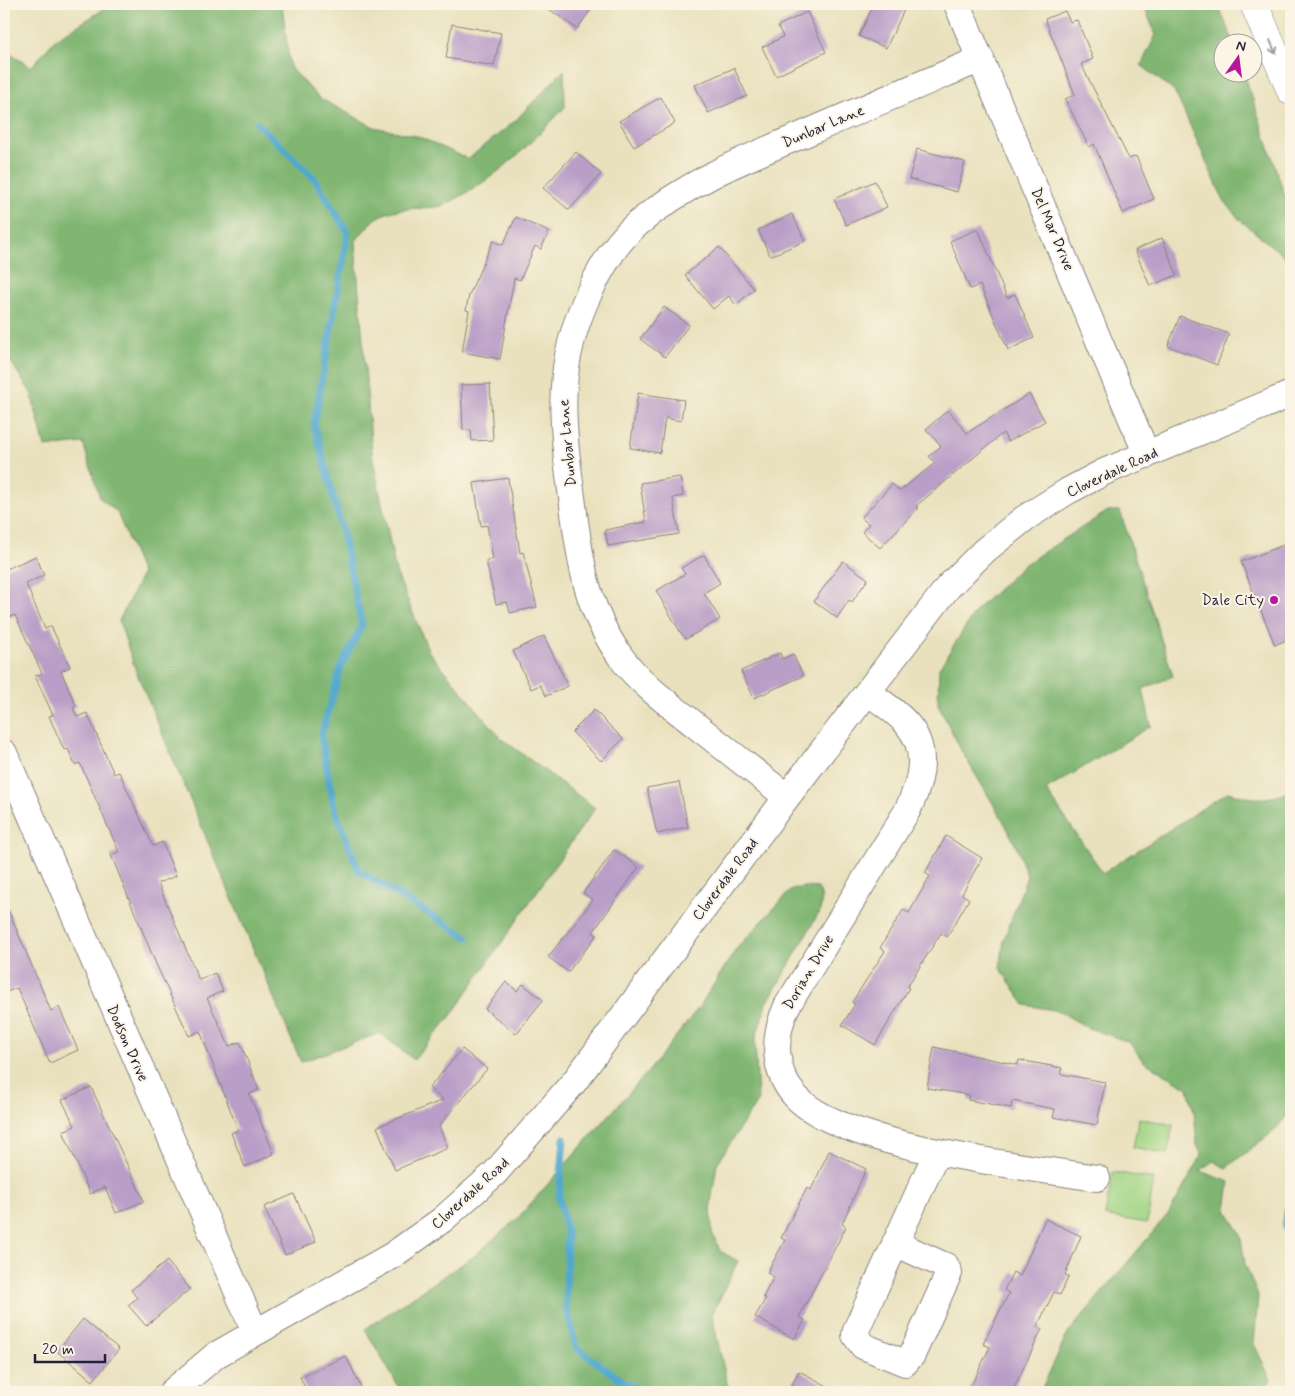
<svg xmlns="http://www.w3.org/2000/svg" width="1295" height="1396" font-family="Mynerve,sans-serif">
<rect width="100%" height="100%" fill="#fcf5e5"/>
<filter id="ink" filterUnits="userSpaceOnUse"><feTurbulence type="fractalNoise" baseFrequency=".02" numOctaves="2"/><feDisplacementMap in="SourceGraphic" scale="10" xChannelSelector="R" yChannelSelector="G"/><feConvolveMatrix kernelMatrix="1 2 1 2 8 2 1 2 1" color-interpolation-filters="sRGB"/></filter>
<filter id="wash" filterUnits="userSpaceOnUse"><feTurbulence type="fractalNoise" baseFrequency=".0096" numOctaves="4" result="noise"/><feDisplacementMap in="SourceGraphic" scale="20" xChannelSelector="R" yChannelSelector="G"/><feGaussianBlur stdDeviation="1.12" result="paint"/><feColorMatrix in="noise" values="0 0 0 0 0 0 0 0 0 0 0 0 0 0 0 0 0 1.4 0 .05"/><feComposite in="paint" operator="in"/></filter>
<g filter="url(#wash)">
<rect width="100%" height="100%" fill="#e9e1bd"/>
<path fill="#a1d585" stroke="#627c60" d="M1139 1118 1173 1125 1167 1154 1133 1147Z
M1113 1172 1154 1179 1147 1223 1105 1216Z"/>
<path fill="#80b672" stroke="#516c56" d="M104 4H282L290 67 319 98 374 127 417 136 468 159 514 122 564 70 565 107C529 146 493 182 444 205 438 208 429 207 422 208 385 210 378 212 355 242L372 454 396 572 429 652 501 738 595 808 450 1017 414 1060 380 1033 301 1062 137 674 119 621 142 574 117 512 100 498 83 443 45 447 31 393 4 351V50L31 67 56 39 101 11Z
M1143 4H1218L1233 42H1222V72L1244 73 1291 214V262L1240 220 1223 199 1175 92 1141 65 1156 35Z
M1108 511H1120L1173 676 1143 689 1151 726 1046 790 1103 873 1228 792C1254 800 1266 801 1291 791V1111L1274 1131 1226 1168 1213 1161 1200 1171 1230 1182 1226 1210 1240 1232 1245 1264 1258 1296 1254 1344 1271 1380 1262 1392H1040L1068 1333 1169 1213 1202 1155 1197 1145 1194 1112 1188 1088 1143 1061 1129 1042 1088 1028 1059 1011 1025 1005 1000 968 1004 940 1027 876 1018 850 1004 822 962 752 938 704 939 668 977 609 1025 564Z
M804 887 818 888 822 898 820 911 766 1005 755 1040 758 1100 717 1164 711 1203 712 1232 720 1251 738 1261 712 1315 729 1392H396L398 1386 365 1329 474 1256 517 1219 652 1067 699 1007 737 948 792 889Z"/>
<path fill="#51a8ce" stroke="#3a6584" d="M1291 1204V1251C1286 1237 1274 1213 1291 1204Z"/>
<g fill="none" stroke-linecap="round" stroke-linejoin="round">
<path stroke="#51a8ce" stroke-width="7" d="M257 123 314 178 348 233 314 424 340 522 362 625 341 667 321 736 334 807 359 871 467 937
M564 1138 559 1198 567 1234 566 1307 576 1347 625 1383 646 1392"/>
</g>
<g id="blocks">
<path fill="#b99ec7" d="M542 4H595L577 29Z
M874 4H907L886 48 859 36Z
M1065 11 1070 22 1077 20 1093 59 1081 64 1129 159 1136 156 1154 199 1123 213 1094 144 1089 147 1065 99 1075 95 1045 19Z
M807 12 826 52 776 76 762 47 783 37 778 26Z
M452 24 501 33 494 66 446 58Z
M734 68 747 96 708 113 695 85Z
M661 97 675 123 634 147 619 121Z
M917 149 965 162 957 192 909 179Z
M576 152 601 174 569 210 543 188Z
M875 181 887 207 846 225 834 199Z
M792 214 805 241 770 256 758 230Z
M516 217 549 232 541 249 535 246 520 280 514 278 500 359 462 352 469 311 466 310 469 295 493 241 503 245Z
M978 229 1007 298 1015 294 1034 338 1008 350 980 285 970 289 950 241Z
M1162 238 1177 275 1150 286 1135 250Z
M719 247 754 289 736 305 729 296 713 309 685 275Z
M664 307 689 325 665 357 640 339Z
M1180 316 1229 334 1217 365 1168 346Z
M490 384 493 440 472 441 471 430H463L461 385Z
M638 393 684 400 681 421 665 418 660 453 630 448Z
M1029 394 1045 421 1008 442 1003 433 916 506 918 508 880 548 862 532 869 524 861 518 892 484 900 491 935 463 929 456 941 446 926 429 948 410 967 433Z
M680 477 683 496 673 498 679 534 608 546 605 530 646 522 640 483Z
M508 478 520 553 523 552 537 607 510 613 507 602 496 604 486 561 493 559 487 525 481 526 474 483Z
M1291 542V638L1275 645 1241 562Z
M704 555 720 583 704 593 720 619 686 639 681 633 656 591 685 574 681 568Z
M36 556 44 575 26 584 45 629 51 626 70 667 61 671 76 706 73 708 77 717 87 713 114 774 119 772 153 846 162 842 176 876 158 883 199 980 215 973 223 991 207 998 229 1046 240 1042 259 1090 249 1094 274 1154 245 1167 231 1133 238 1130 200 1031 189 1036 156 964 111 855 119 852 80 763 75 765 68 749 64 750 49 716 53 715 35 676 42 673 15 615 4 620V570Z
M843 561 868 579 852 602 849 600 837 618 814 601Z
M544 636 568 686 546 696 540 685 531 689 513 651Z
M780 653 782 659 793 654 803 676 754 698 741 671Z
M594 710 623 739 601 761 572 732Z
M679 782 688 827 657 834 647 788Z
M946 836 982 858 962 894 969 899 947 937 941 933 907 987 909 988 875 1045 842 1025 855 1004 852 1002 885 951 880 948 903 910 909 913 930 876 925 873Z
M614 850 639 867 593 932 597 935 568 972 548 957 593 900 583 893Z
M4 900 51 1011 59 1007 78 1050 50 1063 17 988 4 993Z
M506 982 517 991 523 984 543 1000 516 1034 485 1009Z
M934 1047 1018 1065 1019 1060 1062 1068 1061 1074 1105 1082 1097 1125 1053 1117 1055 1109 1012 1101 1011 1108 968 1100 969 1095 927 1088Z
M462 1049 487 1069 439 1126 448 1148 395 1170 377 1127 443 1100 429 1088Z
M91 1087 144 1201 116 1213 105 1187 90 1194 63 1131 75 1126 62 1100Z
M829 1151 866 1169 842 1224 846 1227 799 1317 805 1320 794 1339 755 1317 766 1298 763 1297 774 1277 767 1273 785 1240 781 1238 807 1188 811 1190Z
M294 1194 316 1242 285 1255 264 1207Z
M1045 1219 1081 1236 1065 1275 1069 1276 1060 1295 1054 1292 1037 1327 1042 1329 1012 1392H968L990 1347 983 1344 1009 1293 1004 1290 1013 1272 1020 1276Z
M167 1261 190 1289 146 1326 128 1305 137 1298 131 1290Z
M83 1319 119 1349 93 1381 57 1351Z
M346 1356 361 1387 351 1392H307L300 1377Z
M799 1371 839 1392H788Z"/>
</g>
</g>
<g filter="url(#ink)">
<use href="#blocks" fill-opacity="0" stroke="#86827c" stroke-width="1"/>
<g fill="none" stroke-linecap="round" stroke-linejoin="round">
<defs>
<path id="minor" d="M957 4 1147 455
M868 692C881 702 897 712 907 724 930 750 921 783 907 811L787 1006C773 1036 772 1071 796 1097 845 1148 1025 1166 1097 1178
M4 753 255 1332
M787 797C756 773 725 748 694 724 669 704 643 686 623 660 587 612 580 562 573 505 562 423 553 368 590 291 601 268 616 242 636 225 688 181 747 158 809 132 866 107 924 83 981 59
M895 1243 941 1264 946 1266 949 1273 912 1355 905 1363 863 1346 855 1335 856 1330 937 1152
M172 1392 216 1355 393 1255 442 1220 495 1173 574 1082 787 797 948 587 984 551 1025 518 1068 491 1104 472 1291 394"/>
<path id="major" d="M1254 4 1291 91"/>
</defs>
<use href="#minor" stroke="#86827c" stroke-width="28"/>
<use href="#major" stroke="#86827c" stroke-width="29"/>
<use href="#minor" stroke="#fff" stroke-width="26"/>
<use href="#major" stroke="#fff" stroke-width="28"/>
</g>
<defs><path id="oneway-shaft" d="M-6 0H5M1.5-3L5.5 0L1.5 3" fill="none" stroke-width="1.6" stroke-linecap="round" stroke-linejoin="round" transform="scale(1.25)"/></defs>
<use stroke="#9c9ca7" href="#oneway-shaft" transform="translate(1273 47) rotate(67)"/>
</g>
<circle fill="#b5179e" stroke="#fcf5e5" stroke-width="2" cx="1274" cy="600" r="5"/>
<g text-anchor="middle" stroke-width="4" stroke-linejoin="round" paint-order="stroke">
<g font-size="15" fill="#22223b" stroke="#fcf5e5">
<text transform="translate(823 126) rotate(-23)" y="5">Dunbar Lane</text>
<text transform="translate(1053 229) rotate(67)" y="5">Del Mar Drive</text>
<text transform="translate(567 443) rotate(-95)" y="5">Dunbar Lane</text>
<text transform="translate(1112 472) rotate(-25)" y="5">Cloverdale Road</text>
<text transform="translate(725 879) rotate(-53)" y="5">Cloverdale Road</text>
<text transform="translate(808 972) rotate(-59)" y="5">Dorian Drive</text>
<text transform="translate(128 1043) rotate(66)" y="5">Dodson Drive</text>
<text transform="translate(470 1193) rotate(-42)" y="5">Cloverdale Road</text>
</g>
<g font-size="15" fill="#22223b" stroke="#fcf5e5" text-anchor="end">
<text x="1264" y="605">Dale City</text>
</g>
</g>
<rect width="1295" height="1396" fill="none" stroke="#fcf5e5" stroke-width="20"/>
<g transform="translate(1238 58) rotate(14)"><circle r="24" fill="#fcf5e5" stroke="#a5a1a1"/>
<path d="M0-4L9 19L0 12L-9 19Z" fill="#b5179e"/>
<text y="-8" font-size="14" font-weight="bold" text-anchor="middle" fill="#22223b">N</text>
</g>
<path d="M35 1354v8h70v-8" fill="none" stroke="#22223b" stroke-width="2.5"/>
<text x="42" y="1354" font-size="15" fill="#22223b" stroke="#fcf5e5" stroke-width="4" paint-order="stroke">20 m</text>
</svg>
